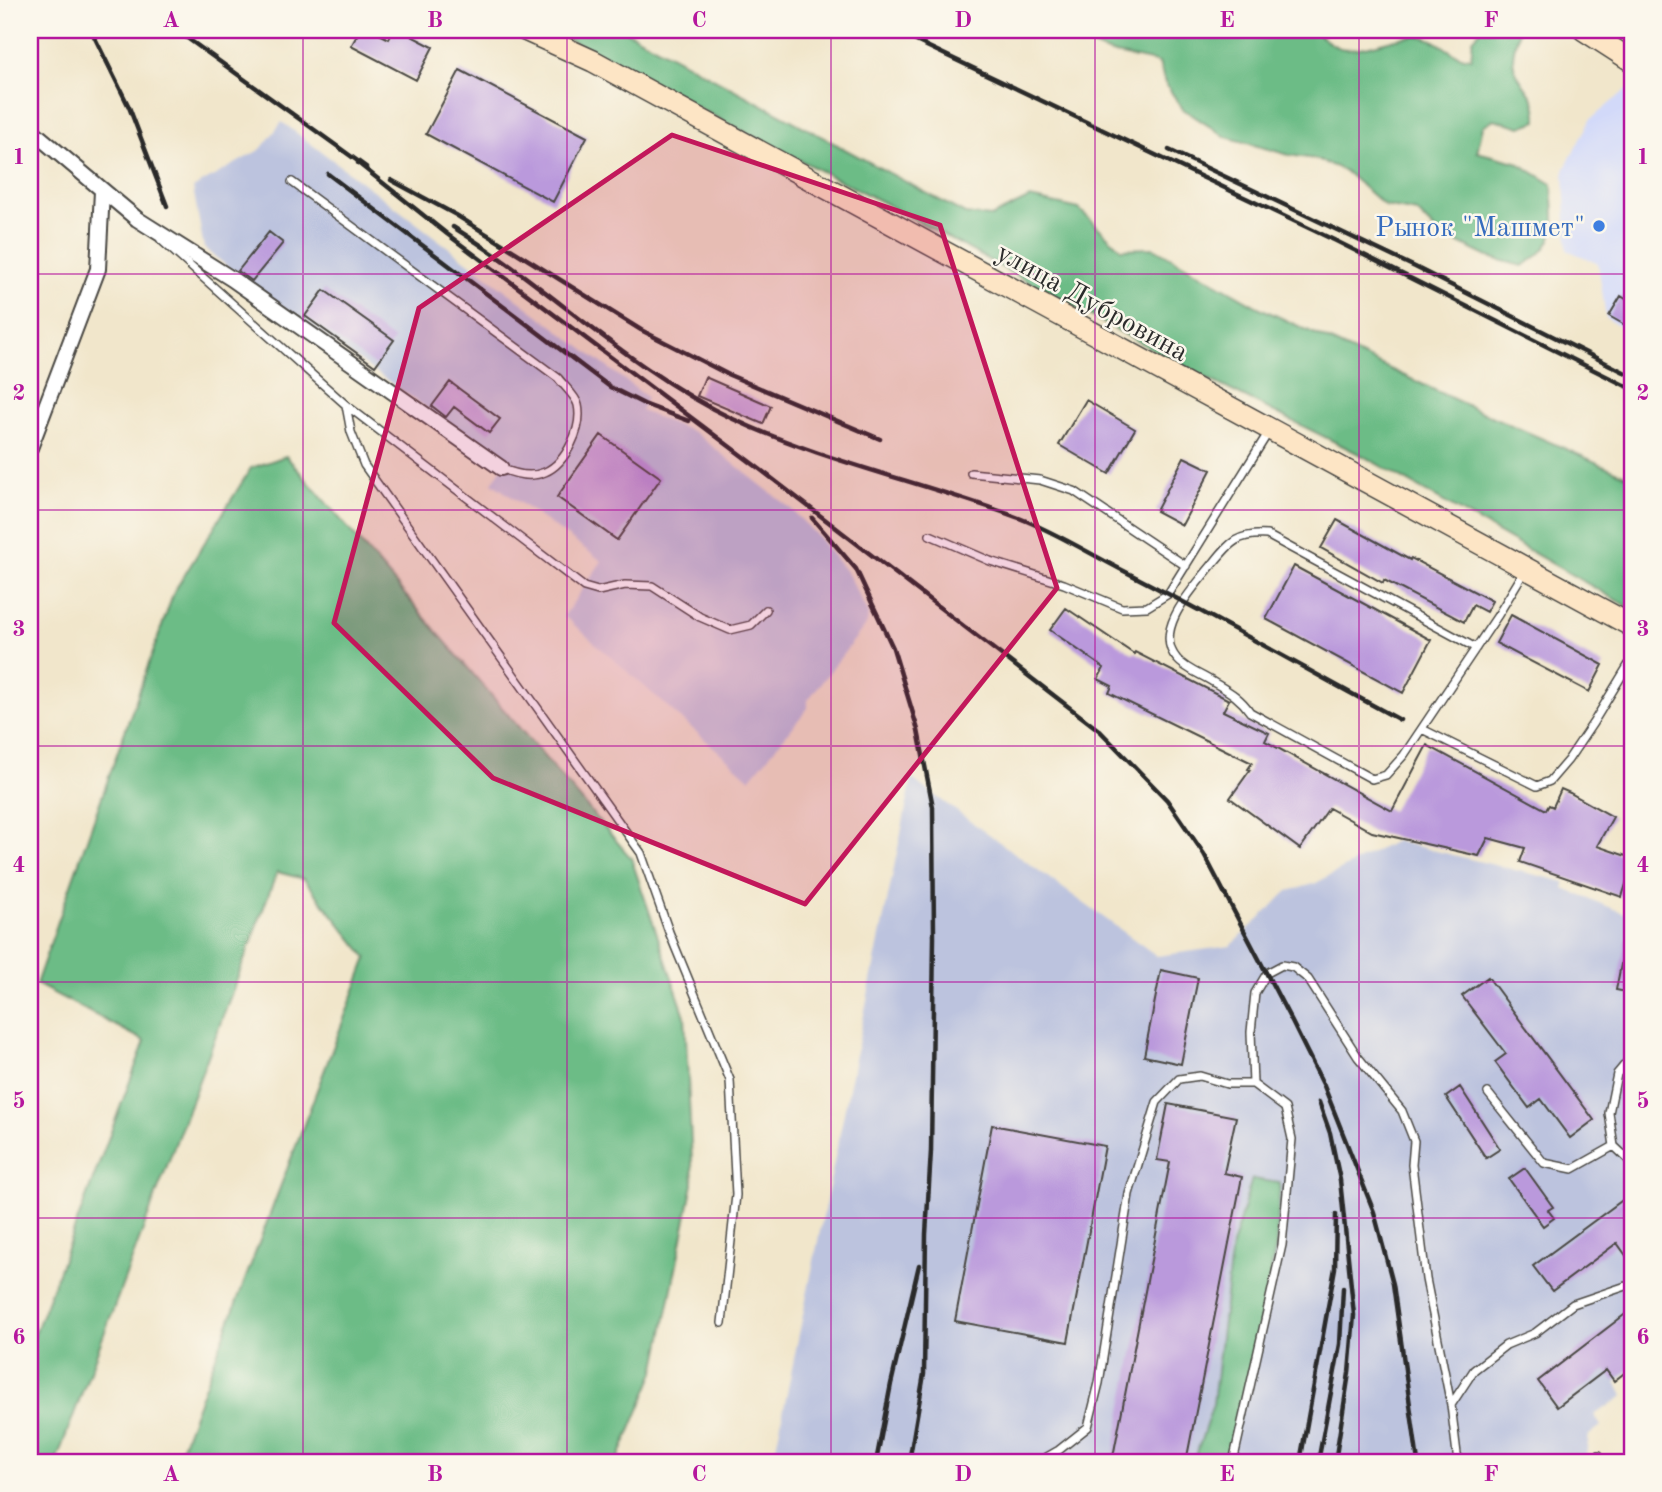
<svg xmlns="http://www.w3.org/2000/svg" width="1662" height="1492" font-family="'Old Standard TT',serif">
<rect width="100%" height="100%" fill="#fbf7ec"/>
<filter id="ink" filterUnits="userSpaceOnUse"><feTurbulence type="fractalNoise" baseFrequency=".0143" numOctaves="2"/><feDisplacementMap in="SourceGraphic" scale="14" xChannelSelector="R" yChannelSelector="G"/><feConvolveMatrix kernelMatrix="1 2 1 2 8 2 1 2 1" color-interpolation-filters="sRGB"/></filter>
<filter id="wash" filterUnits="userSpaceOnUse"><feTurbulence type="fractalNoise" baseFrequency=".00686" numOctaves="4" result="noise"/><feDisplacementMap in="SourceGraphic" scale="28" xChannelSelector="R" yChannelSelector="G"/><feGaussianBlur stdDeviation="1.57" result="paint"/><feColorMatrix in="noise" values="0 0 0 0 0 0 0 0 0 0 0 0 0 0 0 0 0 1.4 0 .05"/><feComposite in="paint" operator="in"/></filter>
<g filter="url(#wash)">
<rect width="100%" height="100%" fill="#f1e6cb"/>
<path fill="#d2d9f9" d="M1632 85V334L1606 318 1598 263 1567 250 1564 170 1590 120Z"/>
<path fill="#bcc3de" d="M282 122 647 397 641 411 694 432 790 508 819 538 848 574 868 614 867 623 808 700V708L750 779 564 616 602 561 492 483 505 463 250 284 204 248 193 188 261 149Z
M912 779 1157 956 1231 946 1288 891 1314 884 1395 841 1565 882 1564 889 1632 916V1370L1616 1382 1624 1396 1594 1415 1601 1426 1589 1435 1585 1462H773Z"/>
<path fill="#6cbc86" stroke="#4c7458" stroke-width="2" d="M552 30H624L965 214 991 217 1030 198 1079 209 1121 249 1154 248 1258 307 1479 411 1632 478V609L1363 456 1194 372 886 204 645 81Z
M1101 30H1312C1320 35 1331 46 1340 48 1363 53 1395 35 1417 36 1439 37 1449 57 1471 58L1473 39 1481 30H1519C1516 41 1510 58 1515 69 1524 92 1538 94 1537 121L1521 127 1494 119 1483 126 1477 152 1516 162 1552 184C1554 224 1562 244 1522 266L1488 257 1438 233 1417 212 1385 206 1344 170 1315 159 1289 155 1226 137 1183 109 1165 83 1159 63C1136 56 1114 57 1093 46Z
M286 456 631 858 685 1016 693 1184 655 1372 617 1462H176L367 958 304 879 277 872 56 1462H30V1347L145 1041 36 984 174 592 251 468Z
M1252 1179 1280 1183 1276 1246 1242 1406 1226 1462H1194L1213 1404 1232 1246Z"/>
<g id="blocks">
<path fill="#ba99dc" d="M360 30H371L389 39 394 30H400L433 47 416 80 351 46Z
M460 70 587 137 553 202 426 134Z
M269 232 283 243 252 281 238 271Z
M324 290 394 340 375 366 305 316Z
M1621 296 1632 303V329L1609 316Z
M705 377 771 406 763 424 697 396Z
M450 382 500 419 489 433 454 407 446 417 432 406Z
M1086 400 1135 429 1109 474 1059 445Z
M601 435 661 478 617 540 557 497Z
M1184 457 1211 470 1182 525 1156 511Z
M1337 520 1410 560 1411 558 1492 601 1486 612 1473 605 1464 622 1384 580 1383 583 1321 548Z
M1294 566 1431 640 1403 693 1266 619Z
M1066 608 1134 654 1135 652 1229 700 1223 711 1269 733 1265 741 1392 811 1427 745 1546 810 1549 805 1553 807 1561 789 1570 793 1613 817 1597 846 1632 858V865L1622 897 1520 862 1525 848 1488 838 1479 856 1372 832 1329 808 1300 849 1230 798 1250 770 1248 769 1252 763 1109 693 1112 686 1098 679 1104 668 1050 630Z
M1511 615 1603 665 1589 692 1496 643Z
M1626 939H1632V993L1616 990Z
M1161 970 1198 978 1181 1064 1144 1056Z
M1488 977 1594 1120 1570 1138 1541 1099 1529 1108 1495 1062 1506 1054 1462 996Z
M1460 1087 1500 1149 1486 1158 1446 1097Z
M1168 1104 1236 1117 1224 1173 1242 1177 1186 1462H1112L1170 1162 1157 1160Z
M992 1125 1105 1146 1068 1342 955 1321Z
M1525 1168 1553 1207 1548 1210 1554 1218 1543 1226 1509 1179Z
M1632 1193V1264L1617 1243 1552 1291 1533 1266Z
M1632 1309V1367L1614 1381 1606 1370 1557 1407 1538 1381Z"/>
</g>
</g>
<g filter="url(#ink)">
<use href="#blocks" fill-opacity="0" stroke="#494743" stroke-width="2"/>
<g fill="none" stroke-linecap="round" stroke-linejoin="round">
<defs>
<path id="service" d="M292 182 558 378C564 386 576 396 578 405 583 428 566 463 545 472 531 478 514 474 501 468
M161 240 346 405 584 587 598 591 625 585 652 586 700 617 730 630 751 625 766 610
M346 405 351 432 364 465 641 853 669 932 730 1080 736 1195 722 1323
M971 473 1040 480 1074 491 1186 566
M930 535 990 561 1064 584 1122 608 1147 607 1168 594 1268 433
M1476 648 1267 535C1233 533 1228 546 1207 571 1190 592 1153 632 1177 659 1185 669 1202 675 1213 682 1228 691 1240 697 1250 712L1372 779 1386 775 1404 755 1498 615 1524 572
M1422 729 1537 786 1550 781 1568 760 1593 723 1632 659
M1632 1056 1617 1074 1609 1113 1614 1146 1632 1163
M1253 1084 1251 1032 1255 993 1267 973 1282 965 1293 967 1308 979 1358 1057 1402 1111 1414 1141 1412 1165 1426 1279 1451 1405 1458 1462
M1488 1093 1544 1163 1573 1169 1614 1146
M1451 1405 1474 1370 1506 1345 1535 1333 1573 1304 1632 1284
M1599 1455V1462
M1038 1462 1059 1450 1088 1427 1099 1383 1129 1194 1157 1102 1179 1079 1200 1076 1227 1084H1253L1285 1108 1292 1139 1282 1245 1233 1462"/>
<path id="minor" d="M30 129 137 219 232 279 501 468
M30 448 98 269 102 191"/>
<path id="secondary" d="M525 30 593 61 1632 626
M1584 30 1632 61"/>
</defs>
<use href="#service" stroke="#494743" stroke-width="10"/>
<use href="#minor" stroke="#494743" stroke-width="18"/>
<use href="#secondary" stroke="#494743" stroke-width="24"/>
<use href="#service" stroke="#fff" stroke-width="7"/>
<use href="#minor" stroke="#fff" stroke-width="14"/>
<use href="#secondary" stroke="#fde5c5" stroke-width="21"/>
<path stroke="#2b2b2b" stroke-width="4.5" d="M91 30 129 107 167 206
M176 30 366 167
M893 30 1336 241 1632 389
M1169 150 1415 267 1632 376
M358 163 447 234 761 470 1100 731 1167 800 1204 854 1292 1022 1324 1086 1374 1212 1393 1284 1418 1462
M328 174 610 387 644 404 689 421
M391 180 456 215 641 330 727 374 880 439
M453 227C550 287 630 370 733 419 822 461 926 483 1019 518 1053 531 1087 552 1120 569 1215 617 1307 670 1400 720
M812 518 856 569 893 648 918 730 933 807 934 938 931 1151 926 1234 924 1374 909 1462
M1319 1102 1330 1133 1340 1180 1354 1315 1349 1373 1335 1462
M876 1462 891 1384 919 1265
M1300 1462 1335 1268 1336 1214
M1318 1462 1340 1344 1343 1288"/>
</g>
</g>
<path fill="#c2185b" fill-opacity="0.2" stroke="#c2185b" stroke-width="5" stroke-linejoin="round" d="M672 135 940 225 1057 588 805 904 493 778 334 623 419 308Z"/>
<path fill="none" stroke="#b5179e" stroke-width="2" stroke-opacity="0.55" d="M303 30V1462M567 30V1462M831 30V1462M1095 30V1462M1359 30V1462M30 274H1632M30 510H1632M30 746H1632M30 982H1632M30 1218H1632"/>
<circle fill="#3f7fe0" stroke="#fbf7ec" stroke-width="2.5" cx="1599" cy="226" r="7"/>
<g text-anchor="middle" stroke-width="5" stroke-linejoin="round" paint-order="stroke">
<g font-size="28" fill="#366cbe" stroke="#fbf7ec" text-anchor="end">
<text x="1585" y="236">Рынок "Машмет"</text>
</g>
<g font-size="28" fill="#2b2b2b" stroke="#fbf7ec">
<text transform="translate(1093 301) rotate(29)" y="10">улица Дубровина</text>
</g>
</g>
<rect width="1662" height="1492" fill="none" stroke="#fbf7ec" stroke-width="77"/>
<rect x="38" y="38" width="1586" height="1416" fill="none" stroke="#b5179e" stroke-width="2.5"/>
<g font-size="23" text-anchor="middle" font-weight="bold" fill="#b5179e">
<text x="171" y="27">A</text>
<text x="435" y="27">B</text>
<text x="699" y="27">C</text>
<text x="963" y="27">D</text>
<text x="1227" y="27">E</text>
<text x="1491" y="27">F</text>
<text x="19" y="164">1</text>
<text x="1643" y="164">1</text>
<text x="19" y="400">2</text>
<text x="1643" y="400">2</text>
<text x="19" y="636">3</text>
<text x="1643" y="636">3</text>
<text x="19" y="872">4</text>
<text x="1643" y="872">4</text>
<text x="19" y="1108">5</text>
<text x="1643" y="1108">5</text>
<text x="19" y="1344">6</text>
<text x="1643" y="1344">6</text>
<text x="171" y="1481">A</text>
<text x="435" y="1481">B</text>
<text x="699" y="1481">C</text>
<text x="963" y="1481">D</text>
<text x="1227" y="1481">E</text>
<text x="1491" y="1481">F</text>
</g>
</svg>
